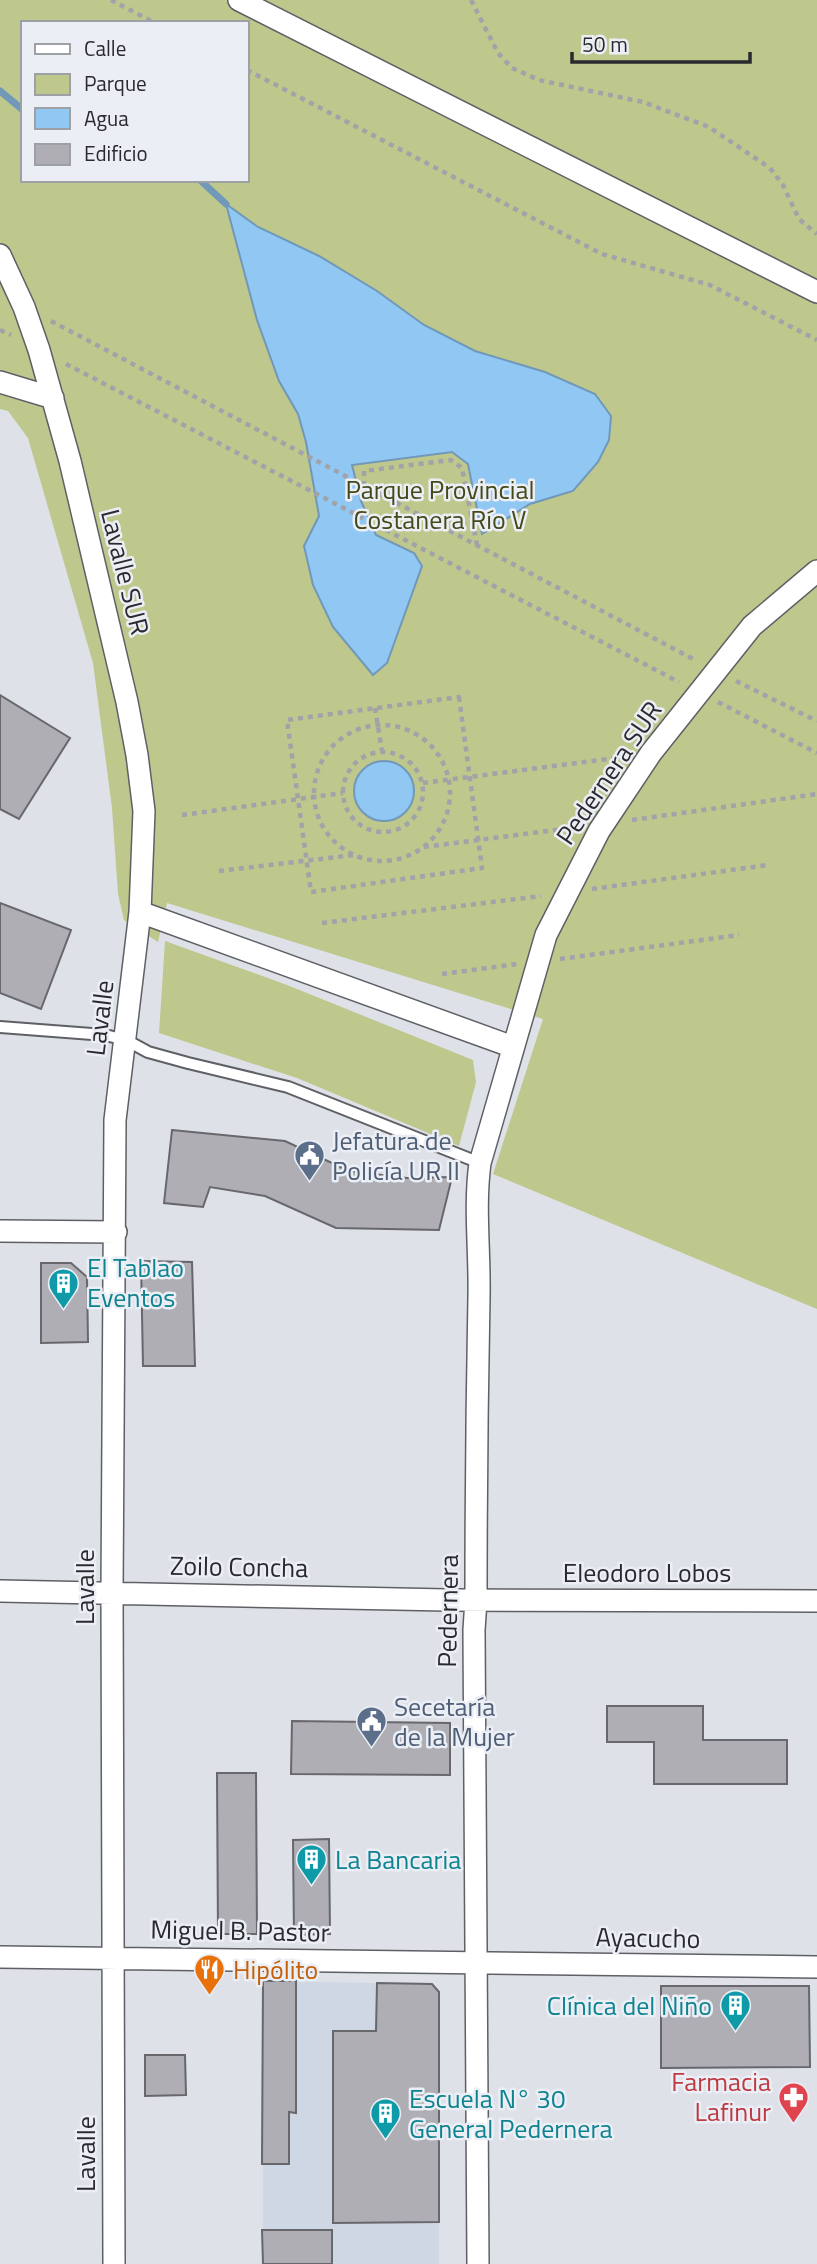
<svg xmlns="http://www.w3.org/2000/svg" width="817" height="2264" font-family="'Titillium Web',sans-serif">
<rect width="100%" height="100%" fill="#dee1e7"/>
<path fill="#d0d7e4" d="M263 1981 432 1984 439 1992V2264H263Z"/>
<path fill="#bec78c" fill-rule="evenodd" d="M0 0H817V1309L493 1174 543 1019 167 903 158 942 124 920 118 894 112 808 93 663 28 438 8 411 0 409ZM23 23H247V180H23Z
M165 941 287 985 473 1060 476 1082 459 1146 297 1078 159 1033Z"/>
<path fill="#90c7f3" stroke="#7198b8" stroke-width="2" d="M226 204 258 227 319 256 377 291 424 325 475 351 545 372 595 394 611 416 609 440 598 462 573 491 530 504 482 534 468 464 452 452 352 465 361 501 376 535 414 553 422 566 387 663 373 675 333 627 313 585 304 546 319 516 306 442 298 414 279 381 257 320Z
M354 791a30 30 0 1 1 60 0a30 30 0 1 1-60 0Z"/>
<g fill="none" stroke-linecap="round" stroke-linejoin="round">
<path stroke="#7198b8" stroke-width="7" d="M0 91 23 110
M200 180 226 204"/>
</g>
<path fill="#aeaeb4" stroke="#67676c" stroke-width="2" d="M0 695 70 738 19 819 0 809Z
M0 903 71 930 41 1009 0 993Z
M172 1130 285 1141 349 1171 407 1178 452 1177 439 1230 336 1228 265 1196 210 1187 203 1207 164 1203Z
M141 1261 192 1262 195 1366H143Z
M41 1263H71L87 1277 88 1342 41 1343Z
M607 1706H703V1740H787V1784H654V1742H607Z
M292 1721 450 1723V1775L291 1774Z
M217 1773H256L257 1934H218Z
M329 1839 330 1934 294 1935 293 1840Z
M263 1981H296V2113L289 2112V2164H262Z
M377 1983 432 1984 439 1992V2222L333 2223V2031H376Z
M661 1986H809L810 2067 661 2068Z
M145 2055H185L186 2095 145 2096Z
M262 2230H332V2264H263Z"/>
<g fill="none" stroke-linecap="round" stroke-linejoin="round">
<defs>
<path id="lane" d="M0 1027 105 1035 126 1040 148 1052 188 1063 288 1087 480 1163"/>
<path id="street" d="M239 0 817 292
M0 255 24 307 39 350 70 461 127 702 137 755 144 811 140 912 115 1120 112 1592 114 2264
M0 382 53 398
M140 912 513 1047
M0 1231 116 1232
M0 1591 446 1600 817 1601
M0 1957 817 1967
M478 2264 474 1630 476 1600C476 1499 477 1397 479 1296 480 1252 474 1207 480 1163L546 935 599 831 651 753 752 626 817 571"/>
</defs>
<use href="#lane" stroke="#5e6066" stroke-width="14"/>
<use href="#street" stroke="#5e6066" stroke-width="24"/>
<path stroke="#a1a3a8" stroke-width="4.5" stroke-dasharray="5 5" stroke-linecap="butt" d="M111 0 155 23
M471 0 498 53 512 68 539 80 643 102 709 127 770 168 783 185 799 219 817 234
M247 70 602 254 710 285 817 340
M51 321 697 661
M0 330 11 335
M66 364 679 682
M364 486V471L451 460 462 468 477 545
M736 681 817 721
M459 697 482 868 311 892 287 720Z
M718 702 817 753
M375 708 382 751
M314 793a68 68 0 1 1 136 0a68 68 0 1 1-136 0Z
M343 792a40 40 0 1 1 80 0a40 40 0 1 1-80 0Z
M423 783 623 757
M182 815 343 793
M632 820 817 794
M424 847 578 827
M219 871 354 855
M592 889 768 865
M322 923 541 896
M560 959 739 935
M442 974 517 964"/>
<use href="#lane" stroke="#fff" stroke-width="10"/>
<use href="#street" stroke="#fff" stroke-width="21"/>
</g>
<defs>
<symbol id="civic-pin" viewBox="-11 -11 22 30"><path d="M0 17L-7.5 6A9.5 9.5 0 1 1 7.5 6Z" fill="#5c6f8a" stroke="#ebeef5"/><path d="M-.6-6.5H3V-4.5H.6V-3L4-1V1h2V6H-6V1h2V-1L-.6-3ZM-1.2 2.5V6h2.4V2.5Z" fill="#fff"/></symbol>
<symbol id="building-pin" viewBox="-11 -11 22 30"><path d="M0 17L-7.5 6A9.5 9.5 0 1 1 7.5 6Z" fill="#0f9aa8" stroke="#ebeef5"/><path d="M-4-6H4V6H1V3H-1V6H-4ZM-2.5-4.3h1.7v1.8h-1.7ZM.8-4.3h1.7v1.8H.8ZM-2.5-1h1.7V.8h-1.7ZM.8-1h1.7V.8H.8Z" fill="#fff"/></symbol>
<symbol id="restaurant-pin" viewBox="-11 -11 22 30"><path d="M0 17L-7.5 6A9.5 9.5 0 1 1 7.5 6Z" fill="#e8710a" stroke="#ebeef5"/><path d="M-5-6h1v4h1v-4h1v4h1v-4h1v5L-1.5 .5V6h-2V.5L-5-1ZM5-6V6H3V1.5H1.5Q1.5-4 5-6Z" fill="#fff"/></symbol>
<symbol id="pharmacy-pin" viewBox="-11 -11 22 30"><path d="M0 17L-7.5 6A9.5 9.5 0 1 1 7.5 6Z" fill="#e0444e" stroke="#ebeef5"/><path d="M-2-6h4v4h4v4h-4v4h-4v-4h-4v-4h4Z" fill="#fff"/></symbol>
</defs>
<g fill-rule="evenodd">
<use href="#civic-pin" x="292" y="1138" width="35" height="47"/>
<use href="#building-pin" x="46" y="1266" width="35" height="47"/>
<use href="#civic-pin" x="354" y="1704" width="35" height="47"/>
<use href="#building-pin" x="294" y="1842" width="35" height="47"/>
<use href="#restaurant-pin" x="192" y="1952" width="35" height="47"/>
<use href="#building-pin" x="718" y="1988" width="35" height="47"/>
<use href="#pharmacy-pin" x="776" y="2080" width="35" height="47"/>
<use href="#building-pin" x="368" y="2096" width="35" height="47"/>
</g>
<g text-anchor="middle" stroke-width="5" stroke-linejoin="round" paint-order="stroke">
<g font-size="26" fill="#434919" stroke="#ebeef5">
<text x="440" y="499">Parque Provincial<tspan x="440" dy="30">Costanera Río V</tspan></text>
</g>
<g font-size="26" fill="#292a2d" stroke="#ebeef5">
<text transform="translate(125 572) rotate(76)" y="9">Lavalle SUR</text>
<text transform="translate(609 773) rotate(-56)" y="9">Pedernera SUR</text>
<text transform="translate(100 1018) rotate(-83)" y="9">Lavalle</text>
<text transform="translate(239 1567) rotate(1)" y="9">Zoilo Concha</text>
<text x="647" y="1582">Eleodoro Lobos</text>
<text transform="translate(85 1587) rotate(-90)" y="9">Lavalle</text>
<text transform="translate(448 1611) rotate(-89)" y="9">Pedernera</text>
<text transform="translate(240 1931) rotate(1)" y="9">Miguel B. Pastor</text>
<text transform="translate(648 1938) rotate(1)" y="9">Ayacucho</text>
<text transform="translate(86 2154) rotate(-90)" y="9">Lavalle</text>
</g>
<g font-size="26" fill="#4e5e75" stroke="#ebeef5" text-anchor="start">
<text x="332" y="1150">Jefatura de<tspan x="332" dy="30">Policía UR II</tspan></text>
<text x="394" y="1716">Secetaría<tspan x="394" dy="30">de la Mujer</tspan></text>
</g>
<g font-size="26" fill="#0d838f" stroke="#ebeef5" text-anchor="start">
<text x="87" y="1277">El Tablao<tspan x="87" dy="30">Eventos</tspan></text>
<text x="335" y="1869">La Bancaria</text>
<text x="712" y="2015" text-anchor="end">Clínica del Niño</text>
<text x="409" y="2108">Escuela N° 30<tspan x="409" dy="30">General Pedernera</tspan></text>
</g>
<g font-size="26" fill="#c56008" stroke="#ebeef5" text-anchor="start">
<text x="233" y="1979">Hipólito</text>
</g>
<g font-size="26" fill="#be3a42" stroke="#ebeef5" text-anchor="end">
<text x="771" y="2091">Farmacia<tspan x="771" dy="30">Lafinur</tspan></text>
</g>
</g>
<rect x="21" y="21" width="228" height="161" fill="#ebeef5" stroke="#9da0a5" stroke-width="2"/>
<rect x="35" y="44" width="35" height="10" fill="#ffffff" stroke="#9da0a5" stroke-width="2"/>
<text x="84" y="56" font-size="21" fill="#292a2d">Calle</text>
<rect x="35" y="74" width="35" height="21" fill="#bec78c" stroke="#9da0a5" stroke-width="2"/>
<text x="84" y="91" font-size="21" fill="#292a2d">Parque</text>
<rect x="35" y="108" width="35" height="21" fill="#90c7f3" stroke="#9da0a5" stroke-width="2"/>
<text x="84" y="126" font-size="21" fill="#292a2d">Agua</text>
<rect x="35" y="144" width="35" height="21" fill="#aeaeb4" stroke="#9da0a5" stroke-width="2"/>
<text x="84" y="161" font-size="21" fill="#292a2d">Edificio</text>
<path d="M572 52v10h178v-10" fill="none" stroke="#292a2d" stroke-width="3.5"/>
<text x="582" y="52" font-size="21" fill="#292a2d" stroke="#ebeef5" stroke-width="5" paint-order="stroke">50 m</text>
</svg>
